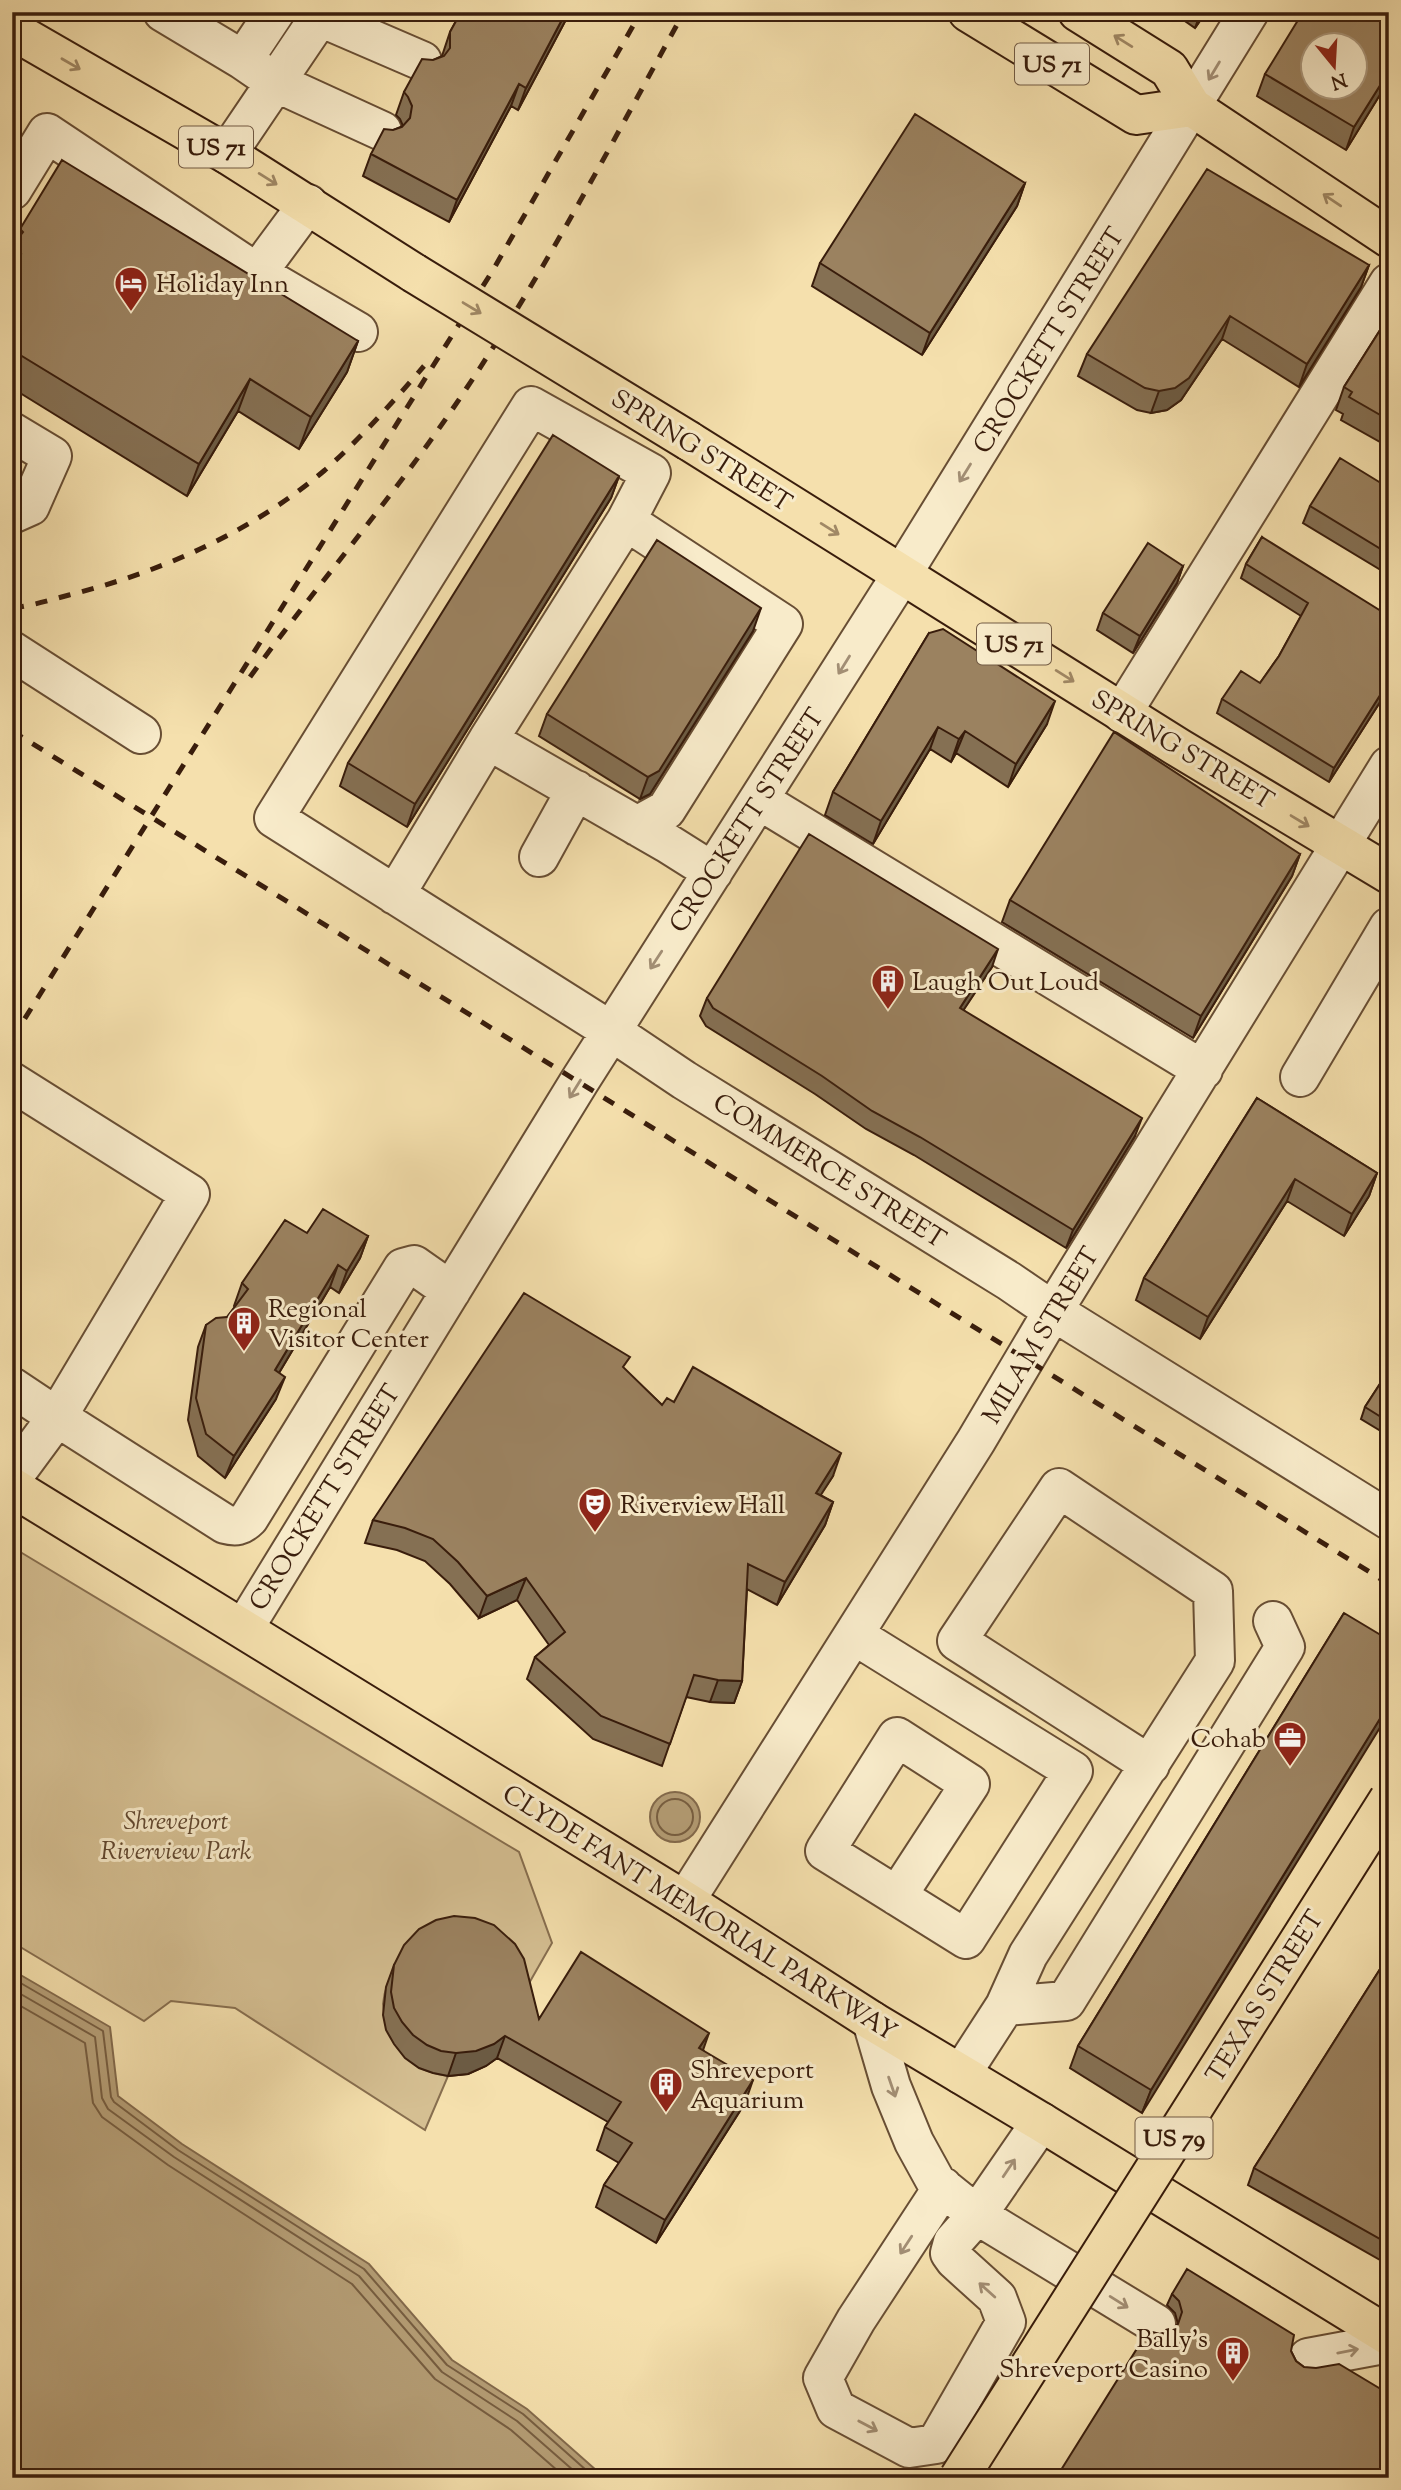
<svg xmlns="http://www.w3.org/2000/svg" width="1401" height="2490" font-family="'Sorts Mill Goudy',serif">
<rect width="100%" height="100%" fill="#f5e0ad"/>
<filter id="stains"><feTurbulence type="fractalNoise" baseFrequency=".00286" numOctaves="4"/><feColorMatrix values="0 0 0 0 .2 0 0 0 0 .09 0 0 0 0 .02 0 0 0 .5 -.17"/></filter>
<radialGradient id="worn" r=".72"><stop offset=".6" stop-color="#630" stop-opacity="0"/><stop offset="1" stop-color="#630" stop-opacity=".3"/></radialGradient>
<path fill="#d5bf92" stroke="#876e4f" stroke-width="2" d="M12 1547 519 1852 552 1943 520 1999 395 1968C389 1980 384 1990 383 2004 383 2016 388 2025 394 2035 407 2063 417 2071 448 2076L425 2130 235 2008 171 2001 144 2021 12 1942Z"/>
<path fill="#b59e76" stroke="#836a4c" stroke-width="2" d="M650 1817a25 25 0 1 1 50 0a25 25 0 1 1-50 0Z
M12 1970 110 2027 118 2096 182 2144 369 2264 452 2360 527 2409 605 2478H12Z"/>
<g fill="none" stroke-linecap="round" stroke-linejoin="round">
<path stroke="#775e41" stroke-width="2" d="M657 1817a18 18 0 1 1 36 0a18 18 0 1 1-36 0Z
M12 1978 103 2031 111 2097 114 2102 178 2150 364 2269 447 2365 523 2414 595 2478
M12 1989 95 2037 102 2098 108 2109 174 2157 359 2276 442 2372 517 2421 582 2478
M12 2001 85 2043 93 2103 102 2117 168 2165 352 2284 435 2379 511 2430 566 2478"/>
<defs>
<path id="minor" d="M163 12 243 60 275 12
M320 17 422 61
M243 60 275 82 382 131
M227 154 323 12
M12 190 47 133 257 273
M308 204 257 273 358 332
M12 432 52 456 30 506 12 514
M626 521 651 473 531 406 274 818 611 1031 684 1080 1009 1281 1053 1311 1389 1520
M12 651 141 734
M1122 713 1389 283
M488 740 626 521 783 624 666 810 637 826
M759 800 1203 1070
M539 857 576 790
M395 895 488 740 667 843 713 872
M1300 1077 1389 927
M12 1082 190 1194 57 1417 12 1387
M12 1478 57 1417 225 1524C236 1527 241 1526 249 1518L403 1268 414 1265 451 1291
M244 1628 579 1082 902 574 1249 12
M854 1635 1073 1771 966 1939 825 1851 897 1737 970 1784 897 1896
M685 1901 976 1441 1053 1311 1389 766
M1005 2006 1066 2001 1285 1647 1273 1621
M872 2021 891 2086 914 2142 936 2182 977 2215 1156 2324
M961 2074 1005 2006 1028 1955 1215 1661 1213 1591 1059 1488 957 1641 1150 1765
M943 2187 856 2320 823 2378 836 2409 909 2448 936 2444 1006 2322 997 2298 955 2260 950 2253 953 2242 977 2215 1041 2122
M1308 2358 1389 2343"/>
<path id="major" d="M968 12 1136 115 1192 107
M1078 12 1169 69 1192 107 1389 238
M12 30 227 154 414 273
M689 441 1179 748 1389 874
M12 1487 685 1901 872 2021 1041 2122 1389 2336"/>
</defs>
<use href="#minor" stroke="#684e34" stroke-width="42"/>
<use href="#major" stroke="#391d0c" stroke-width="42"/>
<use href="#minor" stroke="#f8ebca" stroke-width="38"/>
<use href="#major" stroke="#f5e0ad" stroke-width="38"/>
<path stroke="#391d0c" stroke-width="5" stroke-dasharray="12 12" stroke-linecap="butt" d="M12 608C31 606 50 600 69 595 161 572 252 532 325 470 361 438 392 403 424 366
M250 677C321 580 400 489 466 389 547 268 614 139 684 12
M12 731 1389 1584
M12 1039 493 270 641 12"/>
<defs>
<path id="major-bridge" d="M414 273 689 441
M959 2478 1389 1799"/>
</defs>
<use href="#major-bridge" stroke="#391d0c" stroke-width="42" stroke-linecap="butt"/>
<use href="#major-bridge" stroke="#f5e0ad" stroke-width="38"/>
</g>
<path fill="#857053" stroke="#391d0c" stroke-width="2" d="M461 12H570L518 110 511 106 449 222 363 176 371 154 393 130 403 126 400 119 396 115 404 92 433 60 442 56 450 32Z
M1172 12H1206L1195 28Z
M1265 74 1389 80 1346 150 1257 96Z
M1025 183 1017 206 922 355 812 286 820 263Z
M20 229 358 341 347 372 299 449 238 411 187 496 12 388V246L16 242Z
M1369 265 1361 287 1299 387 1222 339 1181 400 1167 410 1151 413 1137 410 1078 376 1087 354Z
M1389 316V447L1341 420 1343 414 1336 410 1344 387Z
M619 476 611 498 407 827 340 786 348 763Z
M1389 488V575L1303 523 1310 506Z
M1262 537 1389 688 1329 782 1217 713 1222 699 1260 683 1279 656 1301 616 1241 578 1246 564Z
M1183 566 1177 583 1133 653 1097 630 1103 613Z
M753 631 650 794 640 799 539 736 547 714Z
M929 633 1047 724 1008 787 956 753 951 762 930 749 873 844 825 815 833 792Z
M1300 854 1292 876 1193 1038 1002 922 1010 900Z
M992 967 963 1010 1135 1136 1066 1248 914 1155 866 1129 815 1094 706 1026 700 1016 707 998Z
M1257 1098 1377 1173 1369 1196 1344 1236 1287 1201 1200 1339 1136 1300 1144 1278Z
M307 1233 368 1236 360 1258 339 1293 330 1287 279 1373 276 1399 225 1478 198 1456 188 1420 198 1347 206 1325 227 1317 235 1307 234 1306 242 1283Z
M625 1370 662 1405 674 1402 833 1476 820 1495 833 1502 825 1525 777 1605 747 1589 742 1681 734 1703 710 1702 686 1697 662 1766 593 1739 527 1679 535 1657 549 1645 517 1600 479 1618 450 1584 425 1561 397 1550 365 1543 373 1520Z
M1389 1370V1436L1361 1419 1365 1407Z
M1344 1613 1142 2113 1070 2068 1078 2046Z
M1389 1955V2265L1248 2185 1254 2168Z
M394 1965 539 2019 703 2050 745 2103 656 2243 596 2207 604 2185 619 2163 597 2150 605 2127 608 2122 497 2058 486 2066 468 2074 448 2076 433 2073 419 2068 405 2058 394 2044 386 2030 383 2015 386 1987Z
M1172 2294 1291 2351 1296 2361 1304 2367 1160 2334 1171 2331 1178 2324 1175 2313 1167 2305Z"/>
<path fill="#6c5b43" stroke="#391d0c" stroke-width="2" d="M566 12H570L518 110 526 88Z
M1201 12H1206L1195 28Z
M1389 71V80L1346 150 1354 127Z
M519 84 511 106 449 222 457 200Z
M1025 183 1017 206 922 355 930 333Z
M1369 265 1361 287 1299 387 1307 364Z
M1230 316 1222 339 1181 400 1167 410 1151 413 1159 391Z
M358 341 347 372 299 449 311 417Z
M250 379 238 411 187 496 199 464Z
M619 476 611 498 407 827 415 804Z
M1183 566 1177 583 1133 653 1140 636Z
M761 608 753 631 650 794 640 799 648 777Z
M1389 681V688L1329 782 1334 768Z
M1055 701 1047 724 1008 787 1016 764Z
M938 727 930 749 873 844 881 821Z
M965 731 956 753 951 762 959 739Z
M1300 854 1292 876 1193 1038 1201 1016Z
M998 949 992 967 953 1026 960 1008Z
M1142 1118 1135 1136 1066 1248 1073 1230Z
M1377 1173 1369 1196 1344 1236 1352 1214Z
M1295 1179 1287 1201 1200 1339 1208 1317Z
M368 1236 360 1258 339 1293 347 1271Z
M338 1265 330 1287 267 1393 275 1370Z
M285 1377 276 1399 225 1478 234 1456Z
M841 1453 833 1476 808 1515 816 1493Z
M833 1502 825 1525 777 1605 785 1582Z
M526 1578 517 1600 479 1618 487 1596Z
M718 1680 742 1681 734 1703 710 1702Z
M1389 1704V1713L1142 2113 1151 2090Z
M709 2033 701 2056 699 2048Z
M505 2036 497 2058 486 2066 468 2074 448 2076 456 2053Z
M753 2080 745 2103 656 2243 665 2220Z"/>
<path fill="#9b8260" stroke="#391d0c" stroke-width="2" fill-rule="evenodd" d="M461 12H566L526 88 519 84 457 200 371 154 384 129 393 130 402 127 410 118 412 106 408 97 404 92 422 59 433 60 444 56 450 48V32Z
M1303 12H1389V71L1354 127 1265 74ZM1313 46H1355V88H1313Z
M915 114 1025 183 930 333 820 263Z
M62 160 358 341 311 417 250 379 199 464 12 350V268L21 254 12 249V246L23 232 20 229Z
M1207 169 1369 265 1307 364 1230 316 1189 378 1175 388 1159 391 1145 388 1087 354Z
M1389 316V420L1349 397 1352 392 1344 387Z
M553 435 619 476 415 804 348 763Z
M1340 458 1389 488V554L1310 506Z
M1262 537 1389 616V681L1334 768 1222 699 1241 671 1260 683 1279 656 1308 603 1246 564Z
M657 540 761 608 659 771 648 777 547 714Z
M1148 543 1183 566 1140 636 1103 613Z
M943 629 1055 701 1016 764 965 731 959 739 938 727 881 821 833 792 929 633Z
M1114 732 1300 854 1201 1016 1010 900Z
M809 834 998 949 960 1008 1142 1118 1073 1230 920 1137 872 1111 822 1076 713 1008 707 998Z
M1257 1098 1377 1173 1352 1214 1295 1179 1208 1317 1144 1278Z
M323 1209 368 1236 347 1271 338 1265 275 1370 285 1377 234 1456 206 1434 196 1398 206 1325 216 1318 227 1317 248 1289 242 1283 285 1220 307 1233Z
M524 1293 630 1357 623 1367 662 1405 667 1398 674 1402 693 1367 841 1453 816 1493 833 1502 785 1582 748 1564 742 1681 718 1680 694 1675 670 1744 601 1716 535 1657 565 1632 526 1578 487 1596 458 1562 433 1539 405 1528 373 1520Z
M1389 1370V1422L1365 1407Z
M1344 1613 1389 1640V1704L1151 2090 1078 2046Z
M454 1916 475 1918 494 1925 515 1944 524 1959 539 2019 581 1952 709 2033 699 2048 753 2080 665 2220 604 2185 632 2143 605 2127 621 2102 505 2036 494 2044 476 2051 456 2053 441 2051 427 2045 413 2035 402 2022 394 2008 391 1992 394 1965 404 1945 419 1929 436 1920Z
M1389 1955V2244L1254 2168Z
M1187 2269 1294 2335 1291 2351 1296 2361 1304 2367 1316 2368 1339 2364 1389 2394V2478H1056L1148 2331 1160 2334 1171 2331 1178 2324 1182 2312 1179 2301 1172 2294Z"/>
<defs><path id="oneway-shaft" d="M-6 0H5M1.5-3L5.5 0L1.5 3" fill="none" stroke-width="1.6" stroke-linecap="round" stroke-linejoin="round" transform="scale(1.75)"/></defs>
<g stroke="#a08865">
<use href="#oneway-shaft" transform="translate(1123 41) rotate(-148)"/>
<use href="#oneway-shaft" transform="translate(71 64) rotate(30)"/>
<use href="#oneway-shaft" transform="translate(268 179) rotate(32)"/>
<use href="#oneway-shaft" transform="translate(1332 200) rotate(-146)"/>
<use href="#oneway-shaft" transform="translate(472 308) rotate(31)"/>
<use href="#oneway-shaft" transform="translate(830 529) rotate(32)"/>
<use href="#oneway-shaft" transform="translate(1065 676) rotate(32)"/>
<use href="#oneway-shaft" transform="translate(1300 821) rotate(31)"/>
</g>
<g stroke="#a28e74">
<use href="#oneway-shaft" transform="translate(1214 71) rotate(121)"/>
<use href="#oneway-shaft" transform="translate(965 473) rotate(122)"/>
<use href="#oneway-shaft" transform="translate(844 665) rotate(122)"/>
<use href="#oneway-shaft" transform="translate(656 960) rotate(123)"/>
<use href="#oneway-shaft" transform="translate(575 1089) rotate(122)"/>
<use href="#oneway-shaft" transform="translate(892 2087) rotate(71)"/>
<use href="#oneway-shaft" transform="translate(1009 2168) rotate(-56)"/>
<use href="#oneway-shaft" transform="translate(906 2245) rotate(123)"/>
<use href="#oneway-shaft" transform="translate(987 2290) rotate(-138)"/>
<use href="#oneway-shaft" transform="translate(1119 2302) rotate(32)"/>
<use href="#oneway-shaft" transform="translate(1348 2351) rotate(-11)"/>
<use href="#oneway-shaft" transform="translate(868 2426) rotate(28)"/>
</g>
<defs>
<symbol id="hotel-pin" viewBox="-11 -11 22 30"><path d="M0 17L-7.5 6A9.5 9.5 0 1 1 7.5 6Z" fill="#8f2418" stroke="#f8ebca"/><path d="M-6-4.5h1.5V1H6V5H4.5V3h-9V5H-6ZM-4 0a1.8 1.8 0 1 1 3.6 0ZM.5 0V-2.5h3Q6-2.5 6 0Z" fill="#fff"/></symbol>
<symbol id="building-pin" viewBox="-11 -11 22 30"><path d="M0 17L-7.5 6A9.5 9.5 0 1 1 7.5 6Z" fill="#8f2418" stroke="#f8ebca"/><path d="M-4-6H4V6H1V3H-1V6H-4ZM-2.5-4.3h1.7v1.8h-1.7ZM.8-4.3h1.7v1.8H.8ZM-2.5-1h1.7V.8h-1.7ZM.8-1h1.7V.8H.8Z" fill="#fff"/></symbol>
<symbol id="theatre-pin" viewBox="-11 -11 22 30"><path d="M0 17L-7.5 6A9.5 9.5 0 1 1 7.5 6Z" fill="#8f2418" stroke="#f8ebca"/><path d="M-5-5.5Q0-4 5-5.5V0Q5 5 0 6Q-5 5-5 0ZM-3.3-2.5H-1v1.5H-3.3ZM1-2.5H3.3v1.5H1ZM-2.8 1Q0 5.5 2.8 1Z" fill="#fff"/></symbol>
<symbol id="office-pin" viewBox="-11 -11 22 30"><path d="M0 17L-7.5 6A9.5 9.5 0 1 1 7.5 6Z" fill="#8f2418" stroke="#f8ebca"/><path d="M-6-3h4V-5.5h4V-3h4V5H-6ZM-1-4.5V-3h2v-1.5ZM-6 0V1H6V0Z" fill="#fff"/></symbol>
</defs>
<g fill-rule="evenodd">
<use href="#hotel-pin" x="112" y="264" width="38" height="52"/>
<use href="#building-pin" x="869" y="962" width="38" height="52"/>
<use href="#building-pin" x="225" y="1304" width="38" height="52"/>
<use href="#theatre-pin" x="576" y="1485" width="38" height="52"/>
<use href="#office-pin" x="1271" y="1719" width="38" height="52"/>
<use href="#building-pin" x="647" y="2065" width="38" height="52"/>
<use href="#building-pin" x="1214" y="2334" width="38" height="52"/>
</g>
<g text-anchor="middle" stroke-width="6" stroke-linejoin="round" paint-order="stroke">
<g fill="#f8ebca" stroke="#725b45" stroke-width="2">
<rect x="1015" y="43.5" width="74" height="41" rx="5"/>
<rect x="179" y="126.5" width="74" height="41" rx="5"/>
<rect x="977" y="623.5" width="74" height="41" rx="5"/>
<rect x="1135.5" y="2117.5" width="77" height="41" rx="5"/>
</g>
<g font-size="24" font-weight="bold" fill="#391d0c">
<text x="1052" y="72">US 71</text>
<text x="216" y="155">US 71</text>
<text x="1014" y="652">US 71</text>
<text x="1174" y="2146">US 79</text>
</g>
<g font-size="26" fill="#391d0c" stroke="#f8ebca" text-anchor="start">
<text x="156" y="292">Holiday Inn</text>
<text x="912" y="990">Laugh Out Loud</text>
<text x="268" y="1317">Regional<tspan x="268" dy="30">Visitor Center</tspan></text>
<text x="620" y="1513">Riverview Hall</text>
<text x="1266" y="1747" text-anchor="end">Cohab</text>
<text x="690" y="2078">Shreveport<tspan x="690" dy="30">Aquarium</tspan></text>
<text x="1208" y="2347" text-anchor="end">Bally's<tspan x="1208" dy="30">Shreveport Casino</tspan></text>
</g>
<g font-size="26" fill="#391d0c" stroke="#f8ebca">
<text transform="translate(1048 340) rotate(-58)" y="9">CROCKETT STREET</text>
<text transform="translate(702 450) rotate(32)" y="9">SPRING STREET</text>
<text transform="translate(1183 749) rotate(31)" y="9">SPRING STREET</text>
<text transform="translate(746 820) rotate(-57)" y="9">CROCKETT STREET</text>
<text transform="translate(830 1170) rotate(32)" y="9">COMMERCE STREET</text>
<text transform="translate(1040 1335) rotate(-59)" y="9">MILAM STREET</text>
<text transform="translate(324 1497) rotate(-58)" y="9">CROCKETT STREET</text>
<text transform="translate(700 1912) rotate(32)" y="9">CLYDE FANT MEMORIAL PARKWAY</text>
<text transform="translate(1264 1996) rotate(-58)" y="9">TEXAS STREET</text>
</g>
<g font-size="26" font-style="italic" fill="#60462e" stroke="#f8ebca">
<text x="176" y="1829">Shreveport<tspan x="176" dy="30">Riverview Park</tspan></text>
</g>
</g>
<rect width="1401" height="2490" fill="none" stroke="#f5e0ad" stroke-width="42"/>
<rect x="14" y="14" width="1373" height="2462" fill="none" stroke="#391d0c" stroke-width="3.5"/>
<rect x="21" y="21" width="1359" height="2448" fill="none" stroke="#391d0c" stroke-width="2"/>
<g transform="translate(1334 66) rotate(162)"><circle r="33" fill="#f8ebca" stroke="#ac997e" stroke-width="2"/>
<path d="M0-5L12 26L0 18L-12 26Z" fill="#8f2418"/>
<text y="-10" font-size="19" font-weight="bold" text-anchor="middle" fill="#391d0c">N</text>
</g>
<rect width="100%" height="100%" filter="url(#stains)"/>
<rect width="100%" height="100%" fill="url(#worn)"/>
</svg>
